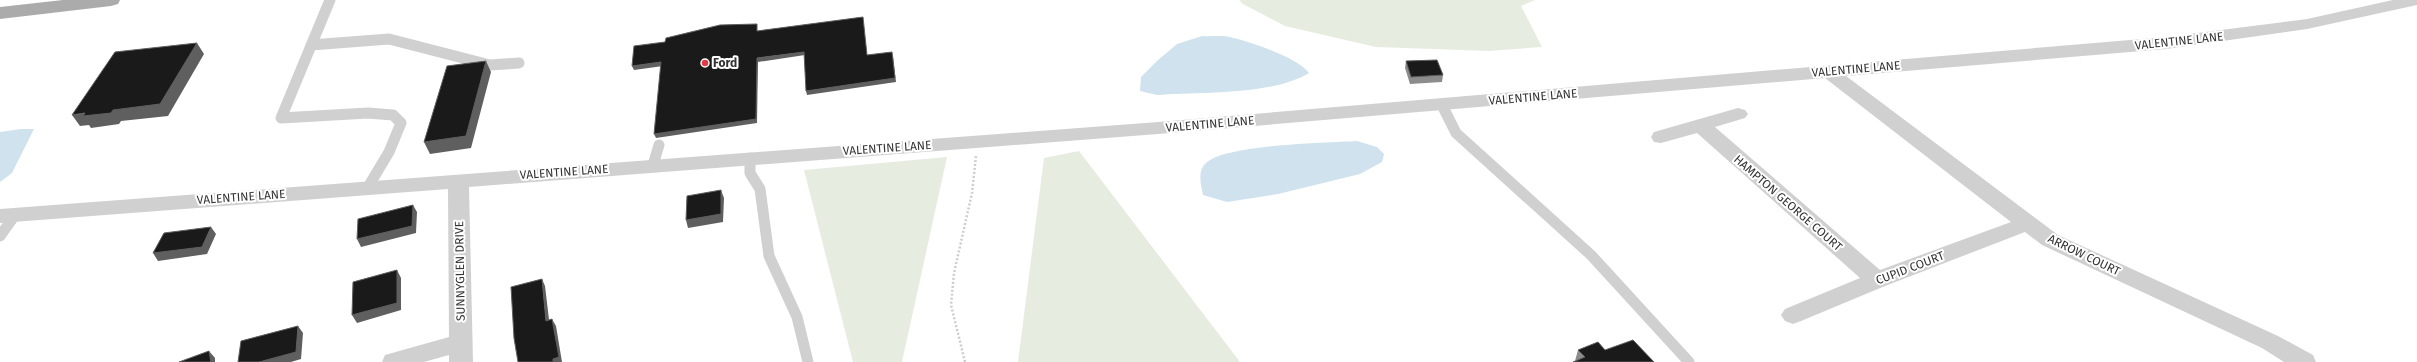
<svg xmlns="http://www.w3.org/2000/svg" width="2417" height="362" font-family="'Fira Sans',sans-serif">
<rect width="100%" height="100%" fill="#fff"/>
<path fill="#e6ecdf" d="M1239 0H1535L1521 6 1542 47 1489 51 1376 47 1285 26 1243 4Z
M1079 151 1240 362H1018L1044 158Z
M947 157 902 362H853L804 170Z"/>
<path fill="#cfe2ee" d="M1202 36C1211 37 1221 35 1230 37 1248 41 1299 58 1309 73 1274 95 1199 92 1157 95L1140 91 1141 77 1157 61 1177 44Z
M21 129H34L12 173 0 182V132Z
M1357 141 1377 147 1384 154 1382 162 1360 174 1278 194 1227 202 1203 195C1201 185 1197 171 1206 163 1225 144 1327 143 1357 141Z"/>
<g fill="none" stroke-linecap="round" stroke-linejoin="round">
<path stroke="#cdcdcd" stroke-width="2.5" stroke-dasharray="2 2" stroke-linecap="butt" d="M965 362 951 305 954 273 972 193 976 156"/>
<path stroke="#d0d0d0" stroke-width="11" d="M330 0 281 118 368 113 393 115 401 123 389 152 368 187
M311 45 389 39 490 65 519 63
M1442 105 1456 133 1591 255 1689 362
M750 158V173L760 189 769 256 797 317 808 362
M653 165 659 145
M0 236 15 215"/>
<path fill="#d0d0d0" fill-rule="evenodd" d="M2393 0H2417V5L2307 29 2166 49 1846 76 2058 235 2278 336 2313 355 2316 362H2284L2262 348 2042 245 2025 232 1885 286 1801 321 1793 324 1785 321 1781 315 1785 309 1860 278 1697 133 1661 143 1654 142 1651 137 1654 132 1738 108 1745 110 1748 114 1745 118 1715 127 1880 270 2011 222 1825 78 1158 134 469 187 473 362H449V355L424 362H382L385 355 449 337 448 189 0 223V209L1158 122 2166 37 2307 19Z"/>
<path fill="#ababab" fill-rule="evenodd" d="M63 0H120L118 4 111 6 0 19V7Z"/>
</g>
<path fill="#8c8c8c" d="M1406 61 1443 75 1442 82 1410 84 1405 68Z
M1578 350H1605L1575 361Z"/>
<path fill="#5f5f5f" d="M197 43 204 54 168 116 121 121 119 124 91 128 89 125 80 126 72 115 113 110Z
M804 52 805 55 758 62 757 123 656 138 654 134 757 58Z
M893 56 896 82 807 95 806 91Z
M486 61 491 72 471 148 430 154 424 142Z
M661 62 663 66 634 70 632 66Z
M721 190 724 198 723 222 688 228 686 220Z
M413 205 417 212 416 233 361 247 357 239Z
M211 227 216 234 207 254 158 261 153 253Z
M397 270 401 278V310L357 323 352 315Z
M542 279 545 286 550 328 546 321Z
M552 319 556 326 562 362H553Z
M298 326 303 333 301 359 291 362H259Z
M209 351 215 358V362H211Z"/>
<path fill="#1a1a1a" stroke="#5f5f5f" d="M863 17 867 55 892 52 895 78 806 91 804 52 757 58 756 119 654 134 661 62 632 66 634 46 665 42 666 38 720 25 757 24V31Z
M197 43 160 104 113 110 111 113 83 116 85 113 72 115 115 52Z
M1437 60 1443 75 1411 77 1406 61Z
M486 61 466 136 424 142 447 66Z
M721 190V214L686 220 687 196Z
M413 205 412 226 357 239 358 219Z
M211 227 202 247 153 253 164 233Z
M397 270V303L352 315 353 282Z
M542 279 546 321 552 319 559 357 553 359V362H518L514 338 511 287Z
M298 326 296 352 259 362H238L241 341Z
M1633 340 1654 362H1573L1585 357 1578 350 1598 342 1605 350Z
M209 351 211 362H179Z"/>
<circle fill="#e63946" stroke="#fff" stroke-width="1.5" cx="705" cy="63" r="4"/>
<g text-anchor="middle" stroke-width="4" stroke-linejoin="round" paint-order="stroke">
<g font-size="12" fill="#333" stroke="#fff">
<text transform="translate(2179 41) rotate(-6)" y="4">VALENTINE LANE</text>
<text transform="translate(1856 69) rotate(-5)" y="4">VALENTINE LANE</text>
<text transform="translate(1533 97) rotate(-5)" y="4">VALENTINE LANE</text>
<text transform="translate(1210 124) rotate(-5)" y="4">VALENTINE LANE</text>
<text transform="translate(887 148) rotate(-4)" y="4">VALENTINE LANE</text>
<text transform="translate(564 172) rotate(-4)" y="4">VALENTINE LANE</text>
<text transform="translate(241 197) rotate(-4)" y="4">VALENTINE LANE</text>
<text transform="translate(1788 203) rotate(41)" y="4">HAMPTON GEORGE COURT</text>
<text transform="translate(2084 255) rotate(26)" y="4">ARROW COURT</text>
<text transform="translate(1910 268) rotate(-21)" y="4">CUPID COURT</text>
<text transform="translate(460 271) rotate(-91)" y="4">SUNNYGLEN DRIVE</text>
</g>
<g font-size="12" font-weight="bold" fill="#333" stroke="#fff" text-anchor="start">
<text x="713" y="67">Ford</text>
</g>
</g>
</svg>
